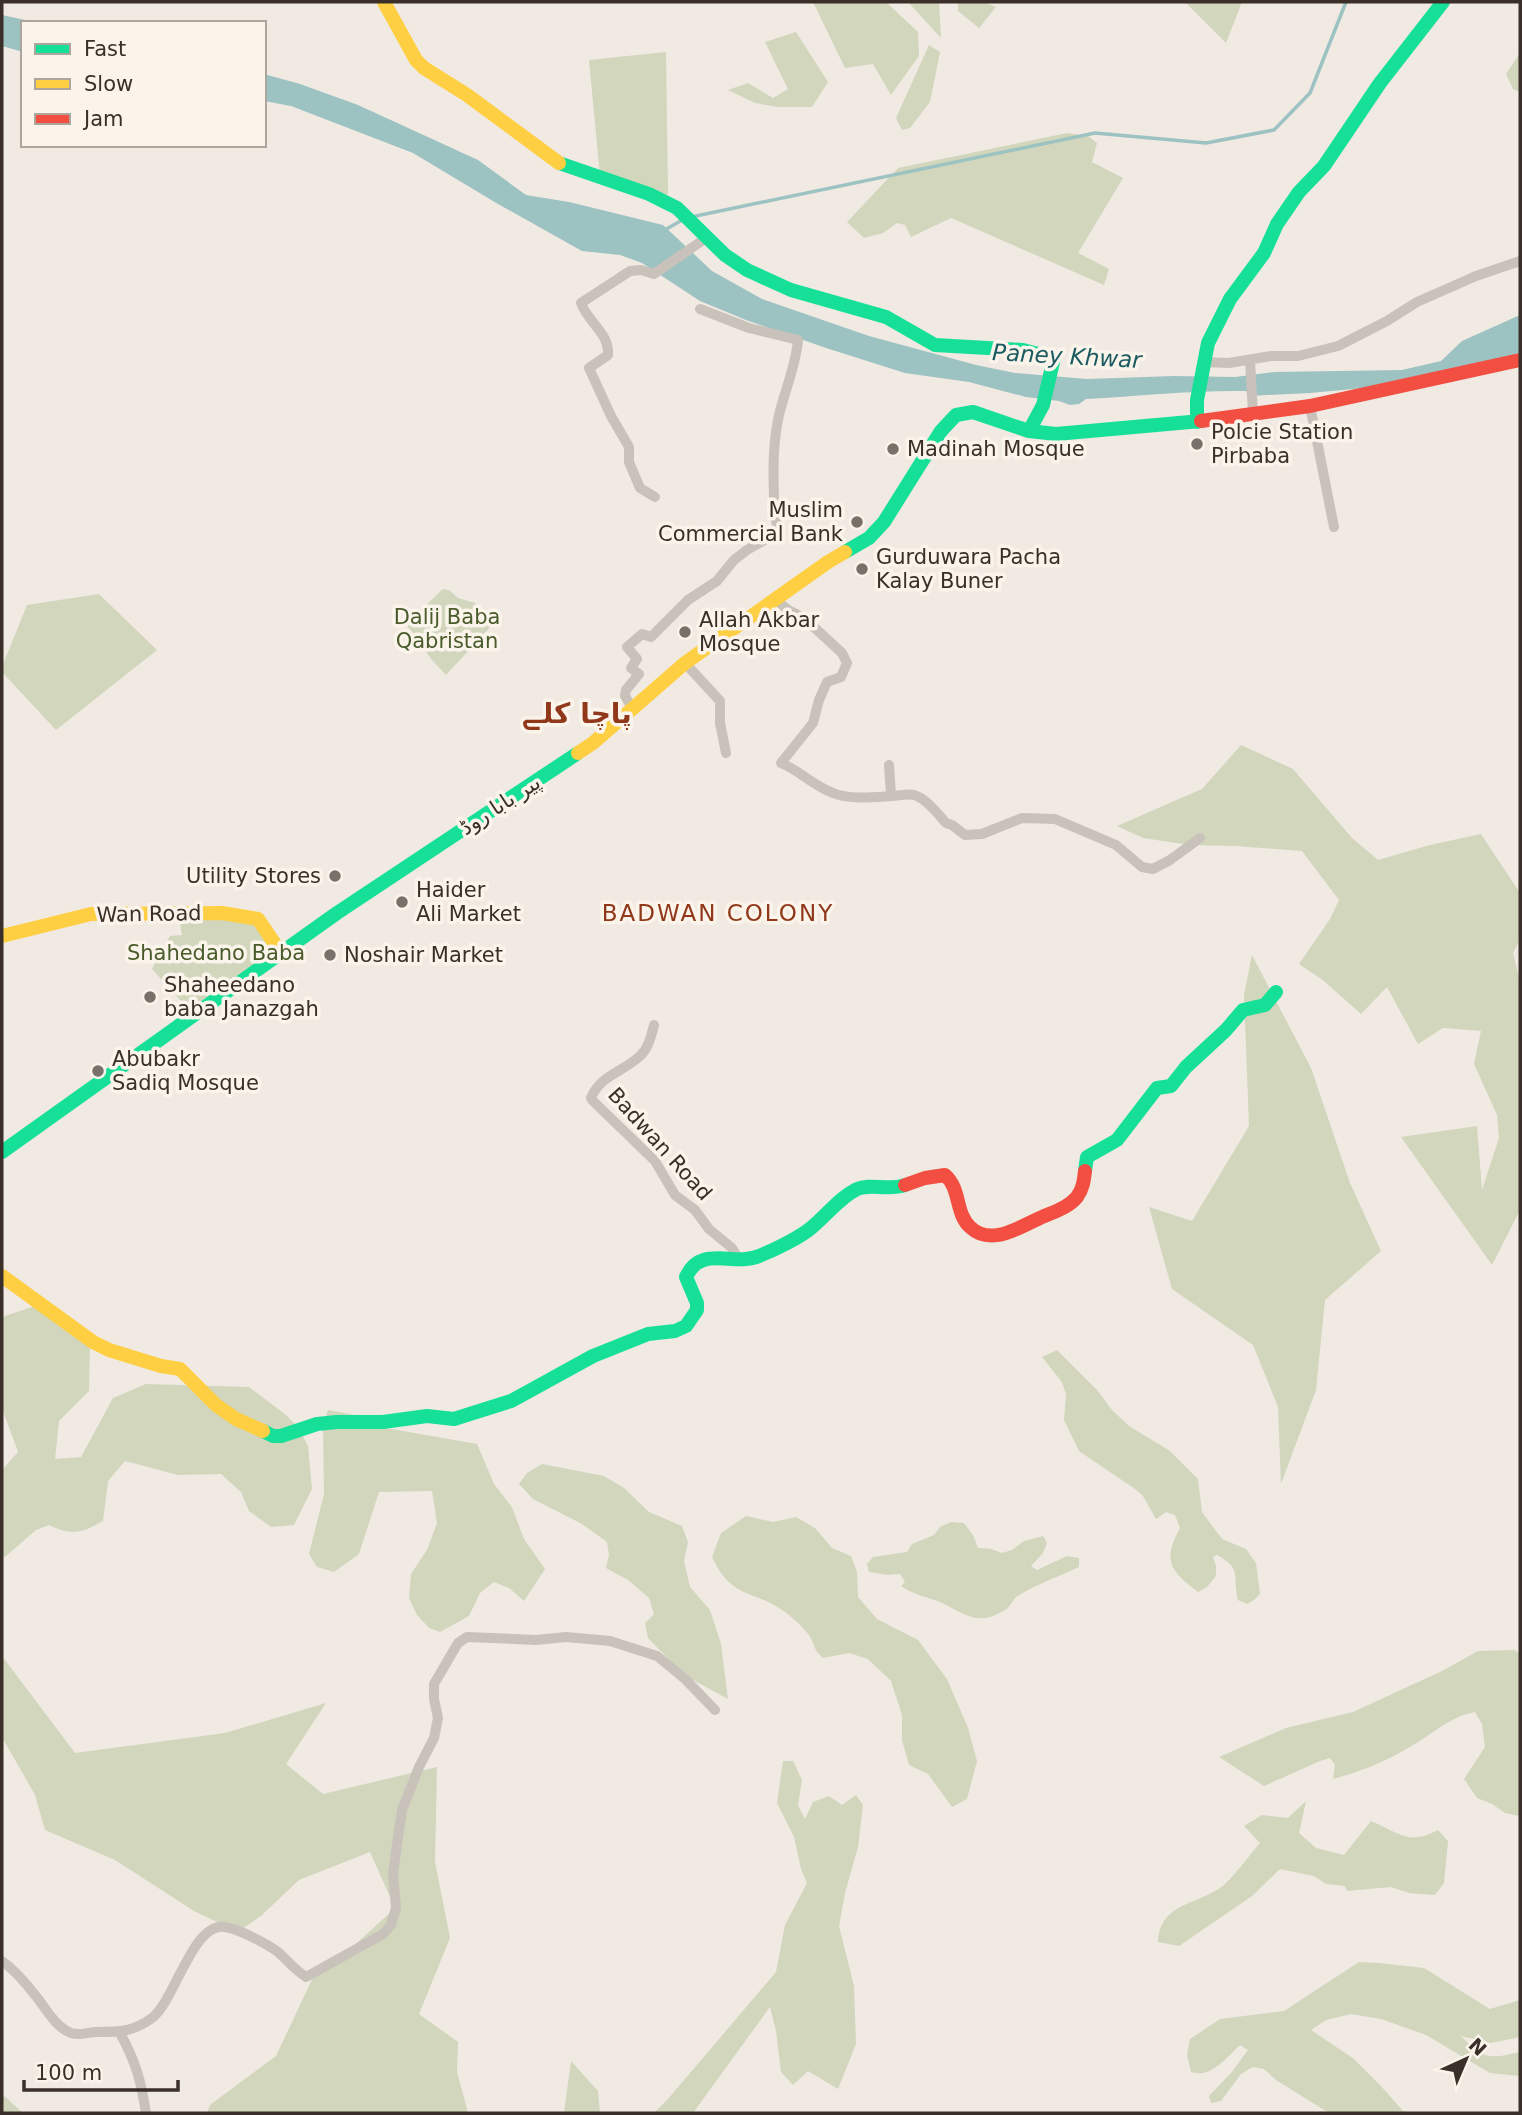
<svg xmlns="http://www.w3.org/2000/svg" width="1522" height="2115" font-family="'DejaVu Sans',Cairo,sans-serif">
<rect width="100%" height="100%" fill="#f0eae3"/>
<path fill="#d1d6bc" d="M813 2H886L918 32 919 56 891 95 873 64 845 68Z
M908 2H939L941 38Z
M958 2H983L996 7 979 28 958 11Z
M1185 2H1242L1226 43Z
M796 32 828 82 812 107H778L755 103 728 90 748 83 773 98 788 89 765 42Z
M929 45 940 52 930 102 910 128 902 130 896 118Z
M666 52 668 195 600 176 589 60Z
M1520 53V92L1513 89 1506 74Z
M1067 133 1088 136 1097 143 1092 162 1123 178 1078 253 1109 269 1104 285 951 218 911 237 905 225 897 223 883 233 864 238 847 222 898 168Z
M443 589 449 590 458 598 475 603 493 624 446 675 432 660 406 624Z
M99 594 157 650 56 730 2 672V667L27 605Z
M1241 745 1293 769 1352 838 1378 860 1430 845 1481 834 1520 893V940L1513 953 1520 982V1210L1492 1265 1401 1137 1477 1126 1482 1190 1499 1138 1497 1115 1474 1064 1481 1031 1443 1028 1418 1044 1387 987 1361 1014 1324 981 1299 964 1330 919 1339 900 1302 851 1235 846 1190 845 1143 838 1117 826 1202 789Z
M246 916 281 953 194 1015 152 969 170 936 182 935 179 917Z
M1252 955 1311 1068 1350 1183 1381 1251 1325 1300 1316 1390 1281 1484 1278 1407 1253 1345 1172 1289 1149 1207 1192 1221 1249 1126 1244 995Z
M35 1306 90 1344 89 1391 59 1421 55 1459 81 1457 113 1398 146 1384 249 1387 286 1415 298 1427 308 1446 312 1489 294 1525 271 1527 249 1511 241 1492 221 1474 178 1475 125 1461 108 1481 103 1521C82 1533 72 1536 49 1525L36 1530 5 1557H2V1470L18 1452 2 1408V1317Z
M1057 1350 1097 1390 1112 1410 1129 1426 1170 1451 1198 1479 1202 1512 1222 1539 1246 1549 1256 1563 1260 1594 1254 1600 1247 1604 1238 1600C1232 1576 1243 1569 1217 1555L1213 1557 1216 1566V1576L1207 1587 1198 1592C1170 1571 1162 1561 1180 1528L1175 1515 1166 1512 1156 1519 1143 1496 1135 1489 1079 1451 1064 1420 1066 1394 1062 1382 1042 1357Z
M328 1410 355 1415 386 1428 477 1444 494 1484 512 1507 524 1539 545 1569 524 1601 509 1588 494 1582 480 1593 469 1616 440 1632 429 1628 417 1615 409 1598 411 1574 427 1550 437 1523 432 1491 379 1492 359 1554 334 1572 317 1567 309 1554 324 1494 323 1427Z
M542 1464 604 1476 624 1488 649 1512 682 1526 688 1542 684 1561 690 1587 710 1610 721 1644 728 1699 684 1675 648 1638 645 1623 654 1614 649 1598 628 1580 606 1568 609 1555 607 1542 582 1524 533 1499 519 1484 527 1473Z
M746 1516 773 1522 796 1517 815 1528 832 1548 851 1556 857 1572 858 1597 877 1619 918 1640 947 1679 968 1728 977 1761 967 1799 952 1807 928 1774 909 1765 902 1740V1715L891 1681 868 1659 849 1653 823 1658C813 1649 815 1645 809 1635 804 1628 792 1617 785 1612 753 1589 732 1600 712 1557L721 1533Z
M951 1522 964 1523 973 1535 978 1548 991 1549 1002 1553 1012 1550 1024 1541 1043 1536 1047 1543 1043 1553 1031 1566 1037 1570 1067 1556 1079 1558V1567C1059 1576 1038 1584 1019 1595 1013 1598 1011 1607 1005 1610 976 1628 965 1613 940 1602 927 1597 912 1594 901 1586L905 1582 900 1574 888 1575 869 1572 867 1564 873 1557 907 1552 912 1544 934 1535 940 1527Z
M1515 1650 1520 1654V1816L1505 1813 1492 1804 1477 1798 1464 1779 1485 1747 1482 1724 1475 1712C1450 1716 1430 1736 1408 1748 1385 1762 1359 1772 1333 1779L1335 1765 1330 1758 1320 1761 1264 1786 1219 1757 1286 1728 1353 1712 1442 1671 1478 1651Z
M2 1656 75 1753 225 1733 326 1703 286 1764 323 1794 437 1767 435 1862 450 1938 419 2014 458 2042 457 2072 468 2113H207L210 2105 276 2056 316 1971 345 1954 395 1908 370 1852 299 1880 262 1915 238 1932 194 1911 115 1860 45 1830 35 1795 2 1737Z
M783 1761H793L802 1780 798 1805 805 1819 813 1802 829 1796 842 1805 856 1795 863 1805 858 1847 845 1893 839 1926 854 1986 856 2044 838 2089 808 2071 793 2085 781 2072 776 2031 770 2007 693 2113H654L668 2099 776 1972 785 1925 807 1883 801 1869 794 1837 777 1803Z
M1306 1801 1299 1833 1316 1848 1344 1855 1371 1821C1400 1833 1408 1846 1438 1830L1448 1841 1444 1883 1435 1895 1409 1893 1391 1887 1347 1891 1345 1886 1326 1884 1314 1876 1280 1869 1252 1896 1179 1946 1158 1942C1160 1903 1196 1905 1220 1888 1231 1881 1251 1853 1260 1843L1244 1826 1262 1815 1288 1818Z
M1359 1962 1379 1963 1424 1968 1490 2009 1520 2000V2037L1491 2043 1461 2036C1485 2060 1489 2059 1520 2052V2076L1490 2073 1426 2035 1381 2019 1351 2014 1326 2020 1311 2030 1354 2059 1380 2085 1403 2111 1409 2113H1329L1276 2080 1264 2069 1253 2067 1241 2074 1221 2101 1211 2103 1209 2096 1231 2073 1248 2050 1240 2045C1227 2057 1211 2079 1191 2072L1187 2054 1190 2039 1220 2019 1284 2011Z
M571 2061 598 2091 600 2113H564Z
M2 2094 23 2113H2Z"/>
<path fill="#9dc2c2" d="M2 15 39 23H23V52L2 46Z
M264 74 300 84 358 105 478 160 526 195 569 202 663 225 712 271 762 299 869 336 976 365 1015 373 1087 379 1174 376 1235 377 1274 372 1402 370 1441 361 1462 341 1520 315V353L1397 385 1310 393 1249 396 1246 391C1193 390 1140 396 1086 399L1079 404 1070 405 1059 401 1026 397 969 382 905 373 826 348 746 320 700 301 642 263 620 255 582 251 498 204 413 153 291 106 264 101Z"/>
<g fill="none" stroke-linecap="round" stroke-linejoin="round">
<path stroke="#9dc2c2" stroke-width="3.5" d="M691 217 1095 133 1206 143 1274 130 1310 93 1346 2
M663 231 684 219"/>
<path stroke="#c9c2bb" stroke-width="10" d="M1250 360 1253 413
M1204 362 1229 363 1271 356H1298L1338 346 1387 321 1417 302 1476 276 1520 261
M1310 406 1334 527
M655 497 640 488 629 462V447L611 416 589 368 608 355C610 334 587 321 581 303L630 271 641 270 654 274 706 238
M775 599 788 610 804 618 842 653 847 663 841 677 827 682 819 700 813 723 781 763C800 771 814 786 833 793 850 800 875 797 892 796 899 796 908 793 914 795 926 798 938 814 946 823L952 825 965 835 982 834 1022 818 1055 819 1116 845 1142 867 1153 869 1170 860 1200 838
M685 663 720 701V723L726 753
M633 709 625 696 626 690 639 674 631 668 637 659 627 647 642 634 651 637 688 600 717 581 734 560 747 550 775 534 778 529C774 517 775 509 774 497 773 468 773 442 779 415 785 390 796 365 798 340L749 328 700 309
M889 765 891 796
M654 1025C651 1036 649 1047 641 1055 624 1072 601 1074 591 1098L593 1101 655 1161 675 1195 695 1210 709 1229 732 1248 738 1258
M2 1961C15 1970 25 1982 35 1995 45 2007 55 2027 71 2033 80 2036 88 2032 97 2032 119 2032 133 2032 152 2018 175 2001 193 1921 225 1927 239 1929 267 1944 278 1952 287 1960 295 1970 306 1977L383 1934 391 1925 396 1908 393 1873 402 1810 419 1767 434 1738 438 1718 434 1699V1684L458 1643 467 1637 536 1640 566 1637 610 1641 657 1656 685 1679 715 1710
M120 2033C136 2062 141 2081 146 2113"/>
<path stroke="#16e098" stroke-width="14" d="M559 163 649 194 677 208 725 255 747 270 791 290 886 317 935 345 1023 350 1054 358 1043 405 1029 431
M1197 422V400L1208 343 1230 299 1264 253 1277 224 1299 192 1324 166 1380 83 1443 2
M845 552 869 538 884 522 941 431 956 415 973 412 1029 431 1056 434 1201 421
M2 1152 337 913 578 753
M1085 1171 1087 1157 1117 1140 1157 1088 1171 1086 1186 1067 1226 1030 1243 1010 1265 1005 1276 992
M263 1431 273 1436H281L317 1424 337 1422H383L427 1416 454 1419 511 1401 593 1356 648 1334 675 1331 686 1326 697 1310V1303L686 1277C701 1244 733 1267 759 1256 774 1250 799 1238 811 1228 827 1215 839 1198 857 1189 870 1183 888 1191 905 1185"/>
<path stroke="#ffcf43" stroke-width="14" d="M384 2 416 60 424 68 467 95 559 163
M578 753 593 743 685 663 828 562 845 552
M2 936 91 914 222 913 258 919 281 953
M2 1276 93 1342 109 1350 161 1366 180 1369 216 1405 236 1419 263 1431"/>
<path stroke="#f24e42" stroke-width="14" d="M1201 421 1310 406 1520 360
M905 1185 925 1178 945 1175C961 1189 955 1213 970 1227 991 1247 1019 1227 1040 1218 1053 1212 1068 1208 1077 1197 1083 1189 1084 1180 1085 1171"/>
</g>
<g fill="#7a706a" stroke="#fbf4eb" stroke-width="2.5">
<circle cx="1197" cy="444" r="7"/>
<circle cx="893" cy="449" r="7"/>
<circle cx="857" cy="522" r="7"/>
<circle cx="862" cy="569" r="7"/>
<circle cx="685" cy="632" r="7"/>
<circle cx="335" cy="876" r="7"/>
<circle cx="402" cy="902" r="7"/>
<circle cx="330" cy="955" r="7"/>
<circle cx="150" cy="997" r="7"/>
<circle cx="98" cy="1071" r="7"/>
</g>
<g text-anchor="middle" stroke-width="7" stroke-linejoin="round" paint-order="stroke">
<g font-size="21" fill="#3a2f29" stroke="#fbf4eb" text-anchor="start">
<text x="1211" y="439">Polcie Station<tspan x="1211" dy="24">Pirbaba</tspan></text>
<text x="907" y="456">Madinah Mosque</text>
<text x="843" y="517" text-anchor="end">Muslim<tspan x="843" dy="24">Commercial Bank</tspan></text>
<text x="876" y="564">Gurduwara Pacha<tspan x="876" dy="24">Kalay Buner</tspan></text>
<text x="699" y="627">Allah Akbar<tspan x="699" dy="24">Mosque</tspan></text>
<text x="321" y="883" text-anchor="end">Utility Stores</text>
<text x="416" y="897">Haider<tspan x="416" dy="24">Ali Market</tspan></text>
<text x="344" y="962">Noshair Market</text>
<text x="164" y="992">Shaheedano<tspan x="164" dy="24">baba Janazgah</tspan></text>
<text x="112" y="1066">Abubakr<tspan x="112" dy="24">Sadiq Mosque</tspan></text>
</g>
<g font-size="21" fill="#495b2a" stroke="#fbf4eb">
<text x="447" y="624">Dalij Baba<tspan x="447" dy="24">Qabristan</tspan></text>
<text x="216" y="960">Shahedano Baba</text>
</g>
<g font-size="21" fill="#3a2f29" stroke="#fbf4eb">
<text transform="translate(500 805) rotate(-33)" y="7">پیر بابا روڈ</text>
<text transform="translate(149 914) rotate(-1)" y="7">Wan Road</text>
<text transform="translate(660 1144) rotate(48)" y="7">Badwan Road</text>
</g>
<g font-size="23" font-style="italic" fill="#1a5a60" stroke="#fbf4eb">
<text transform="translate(1067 356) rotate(3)" y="8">Paney Khwar</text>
</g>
<g font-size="23" letter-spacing="2" fill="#91381b" stroke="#fbf4eb">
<text x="718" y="921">BADWAN COLONY</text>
</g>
<g font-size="28" font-weight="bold" fill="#91381b" stroke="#fbf4eb">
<text x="577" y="723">پاچا کلے</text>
</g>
</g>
<rect width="1522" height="2115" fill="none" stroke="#3a2f29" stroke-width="7"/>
<rect x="21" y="21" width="245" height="126" fill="#fbf4eb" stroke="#aea59d" stroke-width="2"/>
<rect x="35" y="44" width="35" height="10" fill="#16e098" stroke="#aea59d" stroke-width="2"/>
<text x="84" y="56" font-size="21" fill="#3a2f29">Fast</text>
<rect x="35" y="79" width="35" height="10" fill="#ffcf43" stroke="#aea59d" stroke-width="2"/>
<text x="84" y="91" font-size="21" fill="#3a2f29">Slow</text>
<rect x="35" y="114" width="35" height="10" fill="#f24e42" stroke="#aea59d" stroke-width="2"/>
<text x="84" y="126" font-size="21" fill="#3a2f29">Jam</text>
<g transform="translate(1466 2059) rotate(44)" stroke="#fbf4eb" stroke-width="5" paint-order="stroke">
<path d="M0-5L12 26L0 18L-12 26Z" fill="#3a2f29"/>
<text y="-10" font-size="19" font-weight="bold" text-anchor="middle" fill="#3a2f29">N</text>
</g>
<path d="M24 2080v10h154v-10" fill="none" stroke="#3a2f29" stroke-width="3.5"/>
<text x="35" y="2080" font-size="21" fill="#3a2f29" stroke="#fbf4eb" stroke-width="5" paint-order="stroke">100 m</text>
</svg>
